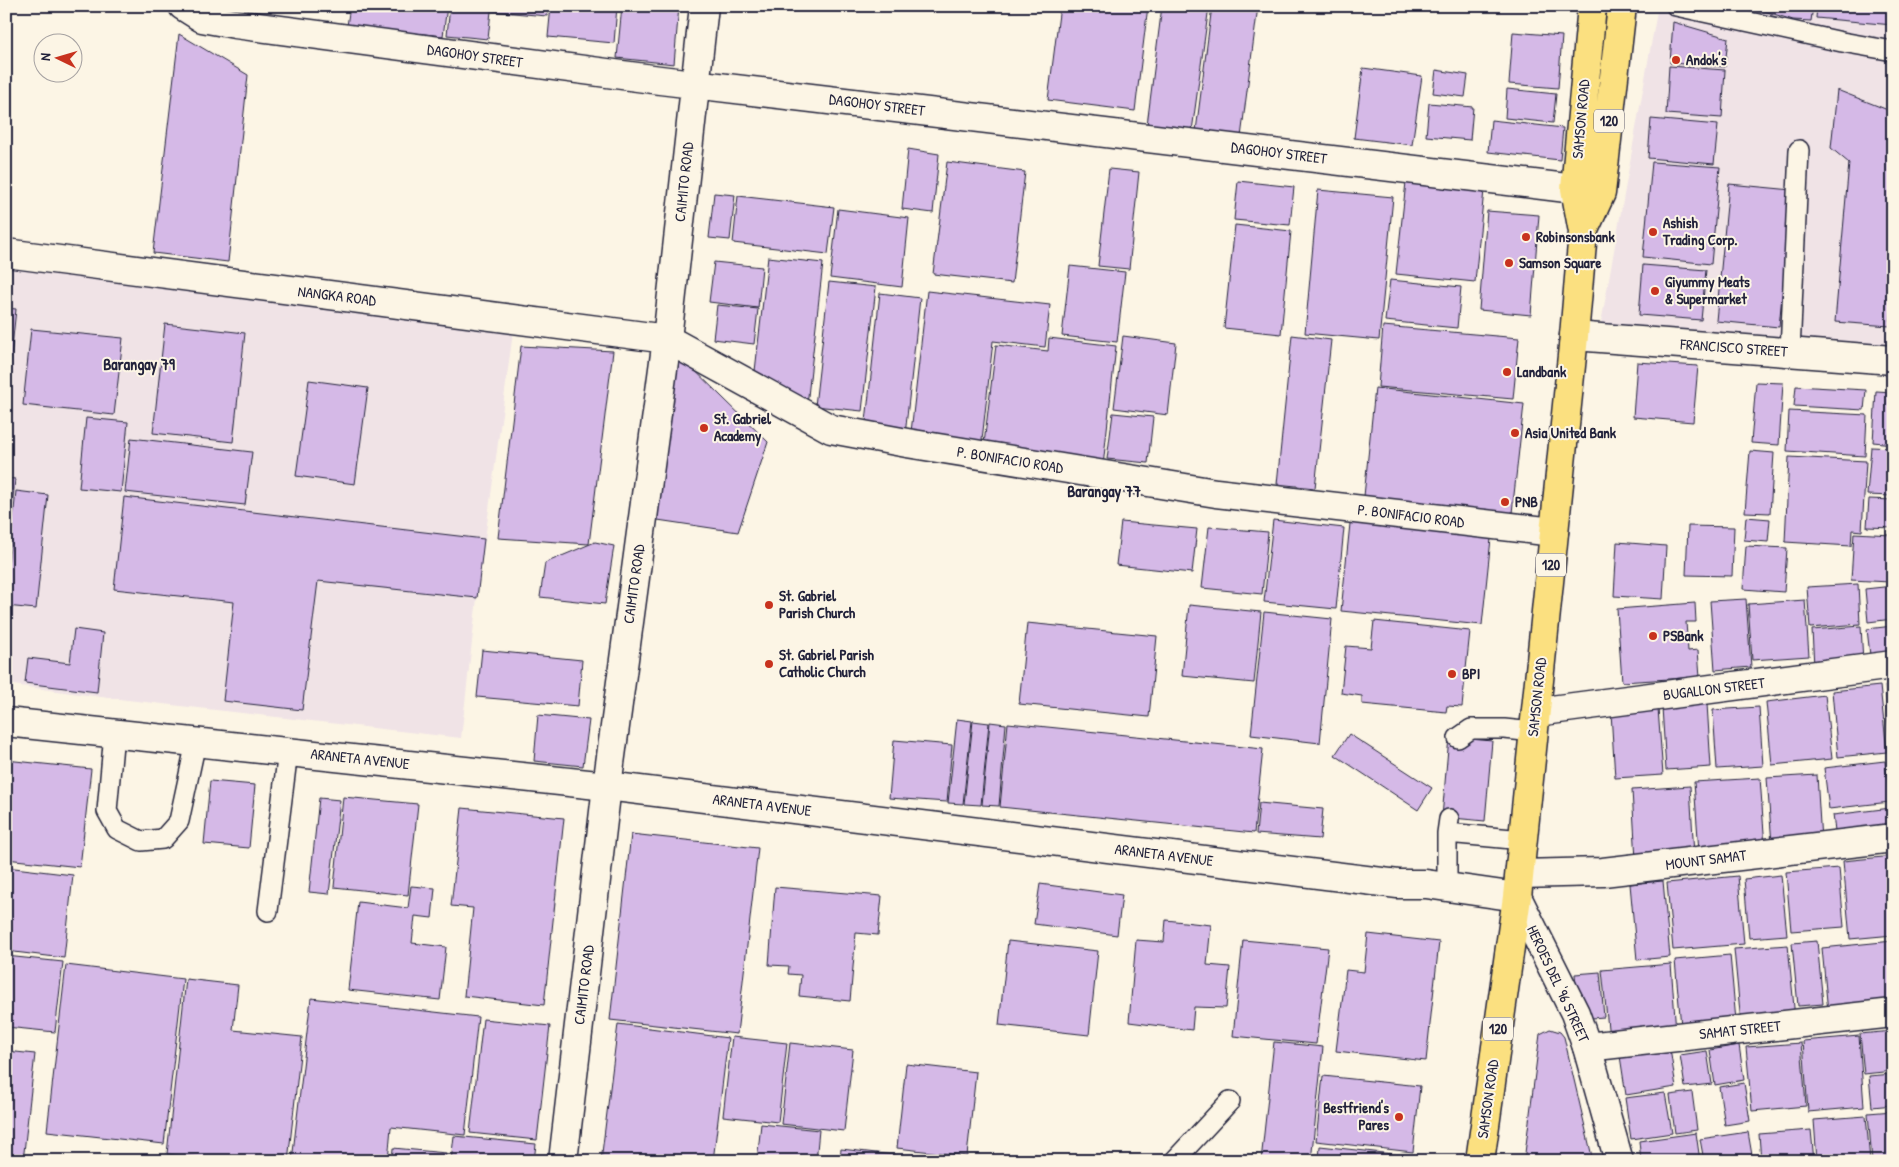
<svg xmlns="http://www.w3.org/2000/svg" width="1899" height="1167" font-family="'Patrick Hand',sans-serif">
<rect width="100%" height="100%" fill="#fcf5e5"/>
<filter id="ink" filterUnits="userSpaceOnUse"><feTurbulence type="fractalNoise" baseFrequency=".02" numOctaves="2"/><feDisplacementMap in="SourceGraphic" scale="10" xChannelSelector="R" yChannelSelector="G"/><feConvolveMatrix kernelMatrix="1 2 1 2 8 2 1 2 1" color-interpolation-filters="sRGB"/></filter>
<g filter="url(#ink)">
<path fill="#f0e3e6" d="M1658 6H1893V345L1601 323Z
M6 261 516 310 477 598 461 738 101 697 6 684Z"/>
<path fill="#d5b9e7" stroke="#22223b" d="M350 6H447L443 36 347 26Z
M450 6H548L547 16 491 11 488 39 447 35Z
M551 6H617L614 43 548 37Z
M622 6H679L674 64 617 58Z
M1060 6H1148L1135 111 1048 100Z
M1162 6H1209L1192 131 1147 125Z
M1212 6H1258L1241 137 1196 131Z
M1748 6H1813L1811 21 1793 20Z
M1817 6H1893V25L1816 18Z
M1673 22 1728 38 1725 67 1670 63Z
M1513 32 1562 36 1558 88 1509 84Z
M179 34 248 75 228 262 153 253Z
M1669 66 1725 70 1722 118 1666 114Z
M1363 68 1422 76 1412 145 1354 138Z
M1436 70 1468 75 1465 97 1433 93Z
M1507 89 1556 94 1553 123 1505 118Z
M1837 90 1893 112V296L1890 326 1835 322 1849 163 1831 148Z
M1429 103 1473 107 1470 140 1426 136Z
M1651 119 1718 125 1714 164 1648 158Z
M1491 120 1563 128 1560 160 1488 152Z
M908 149 939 154 933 213 902 209Z
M947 162 1025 172 1012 283 933 274Z
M1652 162 1720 167 1711 264 1643 257Z
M1109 169 1139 172 1129 269 1098 266Z
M1238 181 1294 187 1290 225 1234 220Z
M1406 182 1484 190 1475 282 1396 274Z
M1729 184 1792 190 1779 327 1716 321Z
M1318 190 1393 197 1379 340 1305 333Z
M714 193 735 195 730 240 709 238Z
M738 196 834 207 828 254 733 243Z
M838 209 909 218 902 287 830 278Z
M1487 211 1539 215 1531 315 1479 310Z
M1235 225 1291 231 1281 334 1224 328Z
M768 257 823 263 807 405 755 371Z
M714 262 762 267 758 308 709 302Z
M1643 265 1706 270 1701 320 1639 315Z
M1070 266 1125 272 1117 342 1062 336Z
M1390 280 1461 287 1457 328 1385 321Z
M829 282 876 287 862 411 815 406Z
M927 291 1050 305 1045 347 993 341 981 449 910 441Z
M880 293 920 298 905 435 865 431Z
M717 305 758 309 754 344 713 339Z
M6 308 16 309 9 376H6Z
M165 324 245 333 233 442 153 433Z
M1383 326 1519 338 1513 399 1378 387Z
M31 329 123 338 114 415 23 405Z
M1292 335 1331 340 1315 488 1277 484Z
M1123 336 1176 343 1168 415 1114 408Z
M1049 338 1116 346 1103 466 983 452 996 345 1048 351Z
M521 346 613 351 589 544 498 538Z
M675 351 768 442 738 532 651 519Z
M1637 362 1698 366 1693 422 1633 417Z
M309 380 368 388 355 484 296 476Z
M1756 382 1783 383 1779 445 1751 443Z
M1796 386 1866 390 1864 410 1794 406Z
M1375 388 1524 404 1511 522 1363 506Z
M1876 391 1893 392V444L1873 442Z
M1789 411 1867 415 1865 456 1787 451Z
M1113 413 1153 417 1148 463 1107 459Z
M86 418 128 422 121 492 79 488Z
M131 438 252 452 245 505 125 492Z
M1871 447 1893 448V496L1867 495Z
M1750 451 1774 453 1770 513 1745 512Z
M1789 457 1866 461 1862 531 1852 530 1851 546 1785 542Z
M6 478 15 479 6 563Z
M16 491 48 495 36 609 6 606V584Z
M124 497 484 539 477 598 318 581 302 710 223 701 234 602 114 589Z
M1869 499 1893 500V528L1867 527Z
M1351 514 1492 529 1482 625 1341 611Z
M1746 517 1770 519 1768 542 1744 540Z
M1273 520 1344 528 1336 609 1264 602Z
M1121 522 1197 529 1192 573 1116 565Z
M1688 526 1734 527 1732 576 1686 575Z
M1209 527 1268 532 1262 594 1202 588Z
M1854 533 1892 535 1890 582 1851 580Z
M595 542 614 546 605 604 540 597 545 563Z
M1617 542 1666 546 1663 599 1614 596Z
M1746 546 1787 548 1784 592 1743 589Z
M1858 584 1860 624 1810 628 1807 587Z
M1893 586V619L1868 622 1865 589Z
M1746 599 1751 667 1715 670 1710 601Z
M1805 600 1809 656 1752 660 1748 604Z
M1695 603 1696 622H1686L1688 651 1698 650 1700 677 1622 682 1617 609Z
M1189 605 1261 612 1254 683 1182 676Z
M1264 612 1332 619 1320 743 1251 735Z
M1374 621 1470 631 1462 707 1447 706 1446 712 1362 704V696L1341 693 1346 646 1371 648Z
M1027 623 1157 636 1149 717 1019 704Z
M1861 626 1863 662 1814 666 1812 630Z
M1893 626V662L1871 664 1867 629Z
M74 629 103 633 97 692 25 683 28 658 70 663Z
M482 650 582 660 578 706 477 697Z
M1880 686 1887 752 1838 757 1832 691Z
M1885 686H1893V755H1891Z
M1825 695 1832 759 1772 765 1766 702Z
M1707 704 1711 767 1666 770 1662 707Z
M1759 707 1763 766 1717 769 1713 710Z
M1658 709 1663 775 1615 778 1611 712Z
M538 715 589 720 583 766 534 761Z
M957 719 972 721 963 804 948 803Z
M973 721 989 723 981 805 964 804Z
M990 722 1006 724 999 806 982 805Z
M1008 723 1263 749 1254 833 1000 807Z
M1349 734 1432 788 1418 810 1335 755Z
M1449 737 1492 741 1485 821 1442 817Z
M894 740 952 745 947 802 889 798Z
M6 760 91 769 80 867 6 859Z
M1885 761 1890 802 1829 809 1824 768Z
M1817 775 1821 841 1772 844 1767 778Z
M1760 778 1765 847 1699 852 1694 782Z
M210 781 255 785 249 848 204 844Z
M1690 786 1694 856 1636 860 1632 790Z
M343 797 418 804 408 895 334 887Z
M319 798 340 800 329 894 309 892Z
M1259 803 1323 809 1320 839 1256 834Z
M462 808 564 818 544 1005 464 996 473 908 451 906Z
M1891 808 1893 832 1836 838 1833 815Z
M631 834 758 848 737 1034 610 1020Z
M1893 856V935L1850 939 1843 861Z
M6 867 73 875 64 958 6 951Z
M1839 868 1844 927 1791 931 1786 872Z
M1781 875 1787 935 1749 938 1744 879Z
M1738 876 1744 944 1673 950 1667 883Z
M1663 881 1670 957 1637 960 1630 884Z
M1040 884 1122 895 1117 935 1034 924Z
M411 886 435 888 432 918 415 916 412 943 446 947 440 1000 348 990 358 902 408 908Z
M775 887 882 896 878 935 856 933 850 1001 799 996 801 975 788 974 789 966 769 965Z
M1166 920 1211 925 1207 965 1230 967 1226 1008 1194 1007 1192 1030 1129 1022 1136 940 1164 942Z
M1368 934 1439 942 1426 1061 1336 1051 1346 970 1364 972Z
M1243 940 1328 948 1316 1044 1233 1036Z
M1008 941 1098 951 1089 1035 999 1025Z
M1817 941 1823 1004 1798 1006 1792 943Z
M1893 941V1006L1828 1012 1822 948Z
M1788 945 1795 1018 1741 1023 1734 949Z
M1730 955 1736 1021 1681 1026 1675 960Z
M6 956 63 962 55 1032 6 1027Z
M1671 964 1676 1031 1609 1038 1602 970Z
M66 965 183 979 164 1144 47 1131Z
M1600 972 1604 1017 1579 1019 1575 974Z
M186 979 238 985 233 1030 302 1037 288 1161H231L167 1154Z
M311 998 478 1017 465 1135 391 1127 388 1161H292Z
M483 1019 550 1026 537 1140 470 1133Z
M618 1024 728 1038 713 1161H601Z
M1550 1029 1560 1032 1564 1037 1593 1161H1524L1540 1034Z
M1893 1031V1071L1864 1074 1860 1034Z
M1859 1036 1864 1107 1808 1112 1803 1041Z
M732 1037 787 1043 778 1122 723 1116Z
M1274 1042 1323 1047 1311 1161H1261Z
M790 1043 853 1050 844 1131 781 1124Z
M1801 1043 1806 1106 1752 1111 1746 1047Z
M1739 1045 1744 1080 1715 1085 1710 1050Z
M1670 1049 1676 1087 1626 1095 1620 1056Z
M6 1051 35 1054 23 1161H6Z
M1707 1051 1712 1084 1685 1087 1680 1055Z
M906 1064 976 1072 967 1156 897 1148Z
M1893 1074V1105L1872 1107 1869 1076Z
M1323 1076 1420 1086 1413 1152 1316 1141Z
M1744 1083 1750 1121 1725 1125 1719 1087Z
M1692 1092 1697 1130 1675 1133 1670 1095Z
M1665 1093 1672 1133 1631 1139 1625 1098Z
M1893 1111V1161H1872L1868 1113Z
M1866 1116 1870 1161H1817L1814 1120Z
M761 1124 819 1130 816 1161H757Z
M1811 1130 1814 1161H1761L1759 1134Z
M1748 1132 1753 1161H1704L1700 1139Z
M1696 1133 1700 1161H1641L1639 1141Z
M454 1136 536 1144 534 1161H451Z
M1320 1146 1410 1156 1409 1161H1319Z
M393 1148 446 1153 445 1161H392Z
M841 1149 920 1158V1161H840Z"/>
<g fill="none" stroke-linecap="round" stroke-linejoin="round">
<defs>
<path id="lane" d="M1676 6 1842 42 1893 51
M1790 352 1799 150
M114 733 107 811 117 829 141 841 163 839 179 821 196 742
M1458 738 1471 729H1504L1534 732
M1447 833 1523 840
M1447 887V833L1449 819
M268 911 288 751
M1174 1161 1230 1101"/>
<path id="street" d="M183 6 202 18 235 24 660 80 1575 189
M6 253 667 339 831 429 907 443 1216 493 1554 532
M1574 336 1893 360
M1536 712 1893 665
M1520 874 1603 872 1893 838
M1587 1047 1893 1013
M563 1161 607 786 667 339 704 6"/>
<path id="secondary" d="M6 722 607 786 1398 884H1426L1517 897 1575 1013 1587 1047 1619 1161"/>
<path id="highway" d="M1583 232 1601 193 1622 6
M1480 1161 1517 897 1574 336 1583 232 1575 189 1592 6"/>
</defs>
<use href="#lane" stroke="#22223b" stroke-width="22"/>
<use href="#street" stroke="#22223b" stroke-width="31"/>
<use href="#secondary" stroke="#22223b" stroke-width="31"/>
<use href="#highway" stroke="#22223b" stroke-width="31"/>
<use href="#lane" stroke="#fcf5e5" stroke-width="19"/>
<use href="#street" stroke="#fcf5e5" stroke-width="28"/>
<use href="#secondary" stroke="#fcf5e5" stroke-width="28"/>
<use href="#highway" stroke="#fbe080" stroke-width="28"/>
</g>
</g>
<g fill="#c8321e" stroke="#fcf5e5" stroke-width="2">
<circle cx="1676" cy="60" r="5"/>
<circle cx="1653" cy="232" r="5"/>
<circle cx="1526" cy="237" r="5"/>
<circle cx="1509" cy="263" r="5"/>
<circle cx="1655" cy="291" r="5"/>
<circle cx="1507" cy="372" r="5"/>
<circle cx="704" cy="428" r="5"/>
<circle cx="1515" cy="433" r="5"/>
<circle cx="1505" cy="502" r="5"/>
<circle cx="769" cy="605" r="5"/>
<circle cx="1653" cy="636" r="5"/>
<circle cx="769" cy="664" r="5"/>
<circle cx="1452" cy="674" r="5"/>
<circle cx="1399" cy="1117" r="5"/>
</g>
<g text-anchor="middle" stroke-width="4" stroke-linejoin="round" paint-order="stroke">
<g fill="#fcf5e5" stroke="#63616e" stroke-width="1">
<rect x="1594" y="109.5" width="30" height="23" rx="4"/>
<rect x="1536" y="553.5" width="30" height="23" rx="4"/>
<rect x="1483" y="1017.5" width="30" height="23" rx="4"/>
</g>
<g font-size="14" font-weight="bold" fill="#22223b">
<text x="1609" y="126">120</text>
<text x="1551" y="570">120</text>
<text x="1498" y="1034">120</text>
</g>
<g font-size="15" fill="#22223b" stroke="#fcf5e5">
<text transform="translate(475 56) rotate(8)" y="5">DAGOHOY STREET</text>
<text transform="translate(877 105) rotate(7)" y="5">DAGOHOY STREET</text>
<text transform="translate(1581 119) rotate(-85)" y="5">SAMSON ROAD</text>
<text transform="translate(1279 153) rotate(7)" y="5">DAGOHOY STREET</text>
<text transform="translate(684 182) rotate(-84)" y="5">CAIMITO ROAD</text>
<text transform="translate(337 296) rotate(7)" y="5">NANGKA ROAD</text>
<text transform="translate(1734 348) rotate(4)" y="5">FRANCISCO STREET</text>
<text transform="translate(1010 460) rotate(9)" y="5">P. BONIFACIO ROAD</text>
<text transform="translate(1411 516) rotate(7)" y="5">P. BONIFACIO ROAD</text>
<text transform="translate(634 584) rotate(-82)" y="5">CAIMITO ROAD</text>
<text transform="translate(1714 689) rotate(-7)" y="5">BUGALLON STREET</text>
<text transform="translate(1537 697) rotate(-84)" y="5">SAMSON ROAD</text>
<text transform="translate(360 759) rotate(6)" y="5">ARANETA AVENUE</text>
<text transform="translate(762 805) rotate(7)" y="5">ARANETA AVENUE</text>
<text transform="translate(1164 855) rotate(7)" y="5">ARANETA AVENUE</text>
<text transform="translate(1706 860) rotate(-7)" y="5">MOUNT SAMAT</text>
<text transform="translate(1558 984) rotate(65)" y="5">HEROES DEL '96 STREET</text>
<text transform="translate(584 985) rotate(-83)" y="5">CAIMITO ROAD</text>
<text transform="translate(1740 1030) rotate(-6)" y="5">SAMAT STREET</text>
<text transform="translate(1488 1099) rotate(-82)" y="5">SAMSON ROAD</text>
</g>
<g font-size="15" font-weight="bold" fill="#22223b" stroke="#fcf5e5" text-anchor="start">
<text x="1686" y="65">Andok's</text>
<text x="1663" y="228">Ashish<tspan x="1663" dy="17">Trading Corp.</tspan></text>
<text x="1536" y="242">Robinsonsbank</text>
<text x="1519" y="268">Samson Square</text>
<text x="1665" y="287">Giyummy Meats<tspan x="1665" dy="17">&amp; Supermarket</tspan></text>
<text x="1517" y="377">Landbank</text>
<text x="714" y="424">St. Gabriel<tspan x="714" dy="17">Academy</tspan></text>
<text x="1525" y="438">Asia United Bank</text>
<text x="1515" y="507">PNB</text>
<text x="779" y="601">St. Gabriel<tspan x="779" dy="17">Parish Church</tspan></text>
<text x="1663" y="641">PSBank</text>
<text x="779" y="660">St. Gabriel Parish<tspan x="779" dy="17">Catholic Church</tspan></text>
<text x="1462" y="679">BPI</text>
<text x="1389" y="1113" text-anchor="end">Bestfriend's<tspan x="1389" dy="17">Pares</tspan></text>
</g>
<g font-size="16" font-weight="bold" fill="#22223b" stroke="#fcf5e5">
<text x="139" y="370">Barangay 79</text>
<text x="1104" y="497">Barangay 77</text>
</g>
</g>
<rect width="1899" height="1167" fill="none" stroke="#fcf5e5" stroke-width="25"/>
<rect x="12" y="12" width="1874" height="1142" fill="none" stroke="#22223b" stroke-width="2" filter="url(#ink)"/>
<g transform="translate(58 58) rotate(275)"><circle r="24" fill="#fcf5e5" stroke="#a5a1a1"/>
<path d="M0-4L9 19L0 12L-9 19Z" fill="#c8321e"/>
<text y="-8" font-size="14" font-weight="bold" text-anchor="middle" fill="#22223b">N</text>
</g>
</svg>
